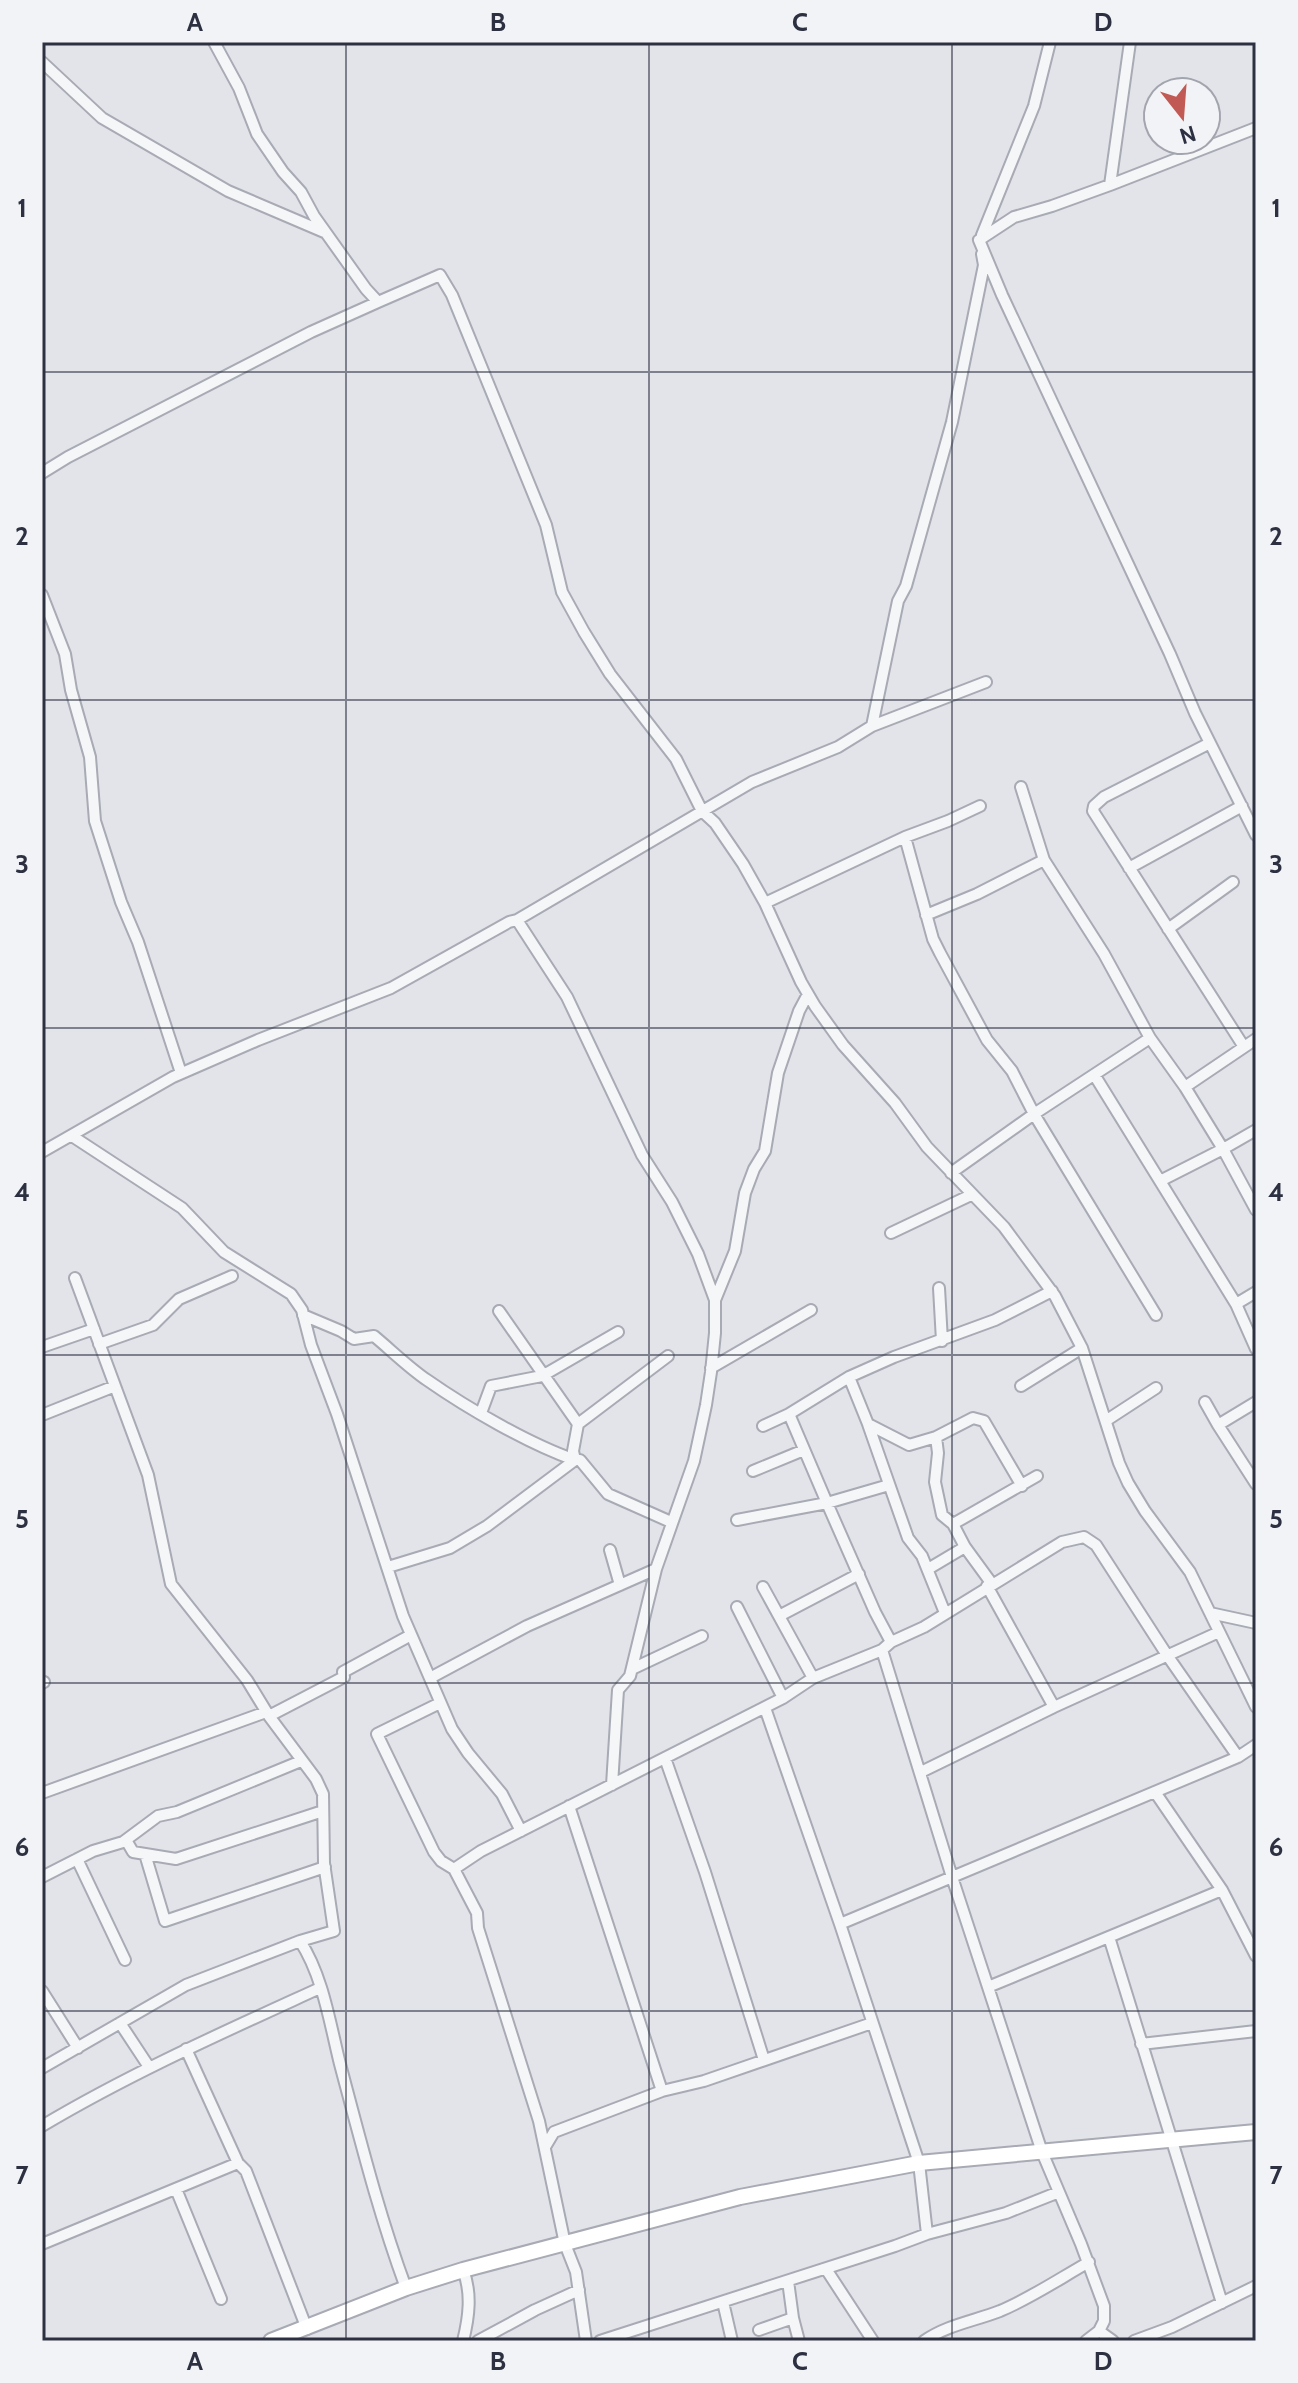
<svg xmlns="http://www.w3.org/2000/svg" width="1298" height="2383" font-family="Cabin,sans-serif">
<rect width="100%" height="100%" fill="#e3e4ea"/>
<g fill="none" stroke-linecap="round" stroke-linejoin="round">
<defs>
<path id="street" d="M214 42 239 88 257 134 283 172 301 192 314 216 366 289 378 302 440 275 452 295 546 525 562 592 584 632 610 674 676 759 702 811 715 823 743 864 765 903 801 982 815 1006 843 1045 895 1103 927 1147 1004 1227 1055 1296 1082 1348 1119 1463 1128 1483 1145 1511 1190 1572 1256 1707
M42 62 102 118 228 191 324 232
M1256 128 1110 185 1052 206 1014 217 979 240 1002 295 1170 654 1195 713 1256 835
M1110 185 1130 42
M982 235 1034 106 1050 42
M42 473 68 457 311 332 378 302
M42 595 65 654 71 690 90 757 95 821 121 902 138 942 181 1073
M872 726 898 601 906 586 952 422 984 265 982 254
M1210 743 1104 797 1094 806 1093 811 1244 1047
M1021 787 1044 860 1104 954 1150 1038
M905 837 933 939 940 953 987 1040 1012 1071 1034 1114 1156 1315
M1129 868 1242 806
M765 903 905 837 948 821 980 806
M926 915 977 894 1044 860
M517 920 567 997 642 1155 672 1202 698 1254 715 1300
M1168 929 1233 882
M1095 1076 1236 1304
M1185 1087 1256 1039
M72 1136 182 1208 224 1252 291 1294 302 1310 311 1345 337 1414 403 1616 452 1729 468 1753 502 1794 521 1831
M42 1152 173 1077 258 1040 391 988 509 922 517 920 752 782 838 747 872 726 986 682
M951 1173 1034 1114 1150 1038 1185 1087 1223 1149 1256 1130
M1160 1181 1223 1149 1256 1210
M891 1233 971 1195
M75 1278 115 1386
M939 1288 942 1341
M1256 1292 1236 1304 1256 1349
M499 1311 578 1424
M303 1315 341 1331 354 1339 374 1336C391 1350 408 1367 427 1380 467 1408 529 1444 575 1460L487 1526 450 1548 388 1567
M99 1344 153 1325 179 1299 232 1276
M42 1347 94 1329
M668 1356 578 1424 573 1451 575 1460H580L608 1494 671 1522
M711 1368 811 1310
M849 1377 868 1424 909 1445 936 1437
M1021 1386 1082 1348
M1205 1402 1218 1425
M1256 1402 1218 1425 1256 1484
M481 1413 491 1386 542 1376 618 1332
M42 1415 115 1386 148 1475 171 1584 247 1680 269 1716 316 1779 323 1794 324 1863 334 1931 300 1941 186 1985 42 2068
M1107 1420 1156 1388
M868 1424 908 1538 922 1556 945 1613
M763 1426 789 1414 849 1377 894 1357 995 1320 1052 1291
M753 1471 804 1450
M889 1485 827 1503 875 1612 891 1642
M737 1520 827 1503 789 1414
M953 1524 942 1515 935 1482 938 1453 936 1437 973 1418 984 1421 1022 1486
M610 1550 620 1585
M928 1569 965 1547
M992 1584 965 1547 953 1524 1037 1476
M987 1586 1054 1707
M763 1587 813 1678
M737 1607 783 1698
M1210 1613 1256 1623
M779 1616 859 1574
M882 1650 952 1877 1042 2152 1081 2244 1104 2306V2321L1099 2331 1086 2341
M632 1669 702 1636
M430 1678 527 1626 656 1569
M42 1683 44 1682
M440 1703 377 1734 434 1852 441 1861 454 1869 481 1851 783 1698 813 1678 882 1650 891 1642 924 1627 1062 1542 1084 1537 1096 1545 1167 1655 1238 1757
M765 1708 840 1924 919 2163 927 2234
M269 1716 344 1677 343 1672 411 1635
M665 1758 705 1872 764 2060
M921 1772 1054 1707 1219 1632
M612 1785 618 1690 630 1676 656 1569 694 1461 706 1405 711 1372 715 1333V1300L735 1251 745 1193 754 1169 765 1151 778 1073 799 1011 808 994
M1155 1792 1222 1890 1256 1956
M42 1793 266 1712
M569 1806 662 2091
M126 1840 133 1852 176 1859 323 1811
M145 1854 165 1921 325 1867
M77 1859 125 1960
M454 1869 477 1913 478 1928 539 2121 565 2244 576 2272 586 2341
M42 1877 93 1851 123 1842 158 1816 177 1812 301 1761
M840 1924 1238 1757 1256 1745
M1109 1937 1222 2303
M300 1941C323 1976 330 2024 340 2064 360 2139 379 2215 406 2288
M988 1987 1222 1890
M42 1991 78 2048
M120 2023 149 2067
M1141 2044 1256 2031
M186 2049 238 2163 246 2171 307 2329
M42 2126C131 2073 226 2031 320 1988
M545 2147 554 2132 662 2091 704 2081 872 2023
M176 2189 221 2299
M42 2244 238 2163
M826 2269 873 2341
M788 2281 793 2318 799 2341
M723 2302 732 2341
M759 2330 793 2318
M1099 2331 1113 2341
M463 2341C469 2317 472 2293 463 2270
M478 2341 535 2310 579 2290
M600 2341 895 2246 927 2234 1006 2213 1059 2192
M924 2341C947 2325 974 2321 1000 2311 1031 2298 1059 2279 1089 2262
M1134 2341 1172 2327 1256 2286"/>
<path id="secondary" d="M271 2341 406 2288 463 2270 740 2197 919 2163 1256 2132"/>
</defs>
<use href="#street" stroke="#a8aab4" stroke-width="14"/>
<use href="#secondary" stroke="#a8aab4" stroke-width="18"/>
<use href="#street" stroke="#f5f6f8" stroke-width="10"/>
<use href="#secondary" stroke="#fff" stroke-width="14"/>
</g>
<path fill="none" stroke="#2c3040" stroke-width="2" stroke-opacity="0.55" d="M346 42V2341M649 42V2341M952 42V2341M42 372H1256M42 700H1256M42 1028H1256M42 1355H1256M42 1683H1256M42 2011H1256"/>
<rect width="1298" height="2383" fill="none" stroke="#f2f3f7" stroke-width="88"/>
<g transform="translate(1182 116) rotate(163)"><circle r="38" fill="#f2f3f7" stroke="#a3a5ae" stroke-width="2"/>
<path d="M0-6L14 30L0 20L-14 30Z" fill="#c15955"/>
<text y="-12" font-size="22" font-weight="bold" text-anchor="middle" fill="#2c3040">N</text>
</g>
<rect x="44" y="44" width="1210" height="2295" fill="none" stroke="#2c3040" stroke-width="3"/>
<g font-size="26" text-anchor="middle" font-weight="bold" fill="#2c3040">
<text x="195" y="31">A</text>
<text x="498" y="31">B</text>
<text x="800" y="31">C</text>
<text x="1103" y="31">D</text>
<text x="22" y="217">1</text>
<text x="1276" y="217">1</text>
<text x="22" y="545">2</text>
<text x="1276" y="545">2</text>
<text x="22" y="873">3</text>
<text x="1276" y="873">3</text>
<text x="22" y="1201">4</text>
<text x="1276" y="1201">4</text>
<text x="22" y="1528">5</text>
<text x="1276" y="1528">5</text>
<text x="22" y="1856">6</text>
<text x="1276" y="1856">6</text>
<text x="22" y="2184">7</text>
<text x="1276" y="2184">7</text>
<text x="195" y="2370">A</text>
<text x="498" y="2370">B</text>
<text x="800" y="2370">C</text>
<text x="1103" y="2370">D</text>
</g>
</svg>
